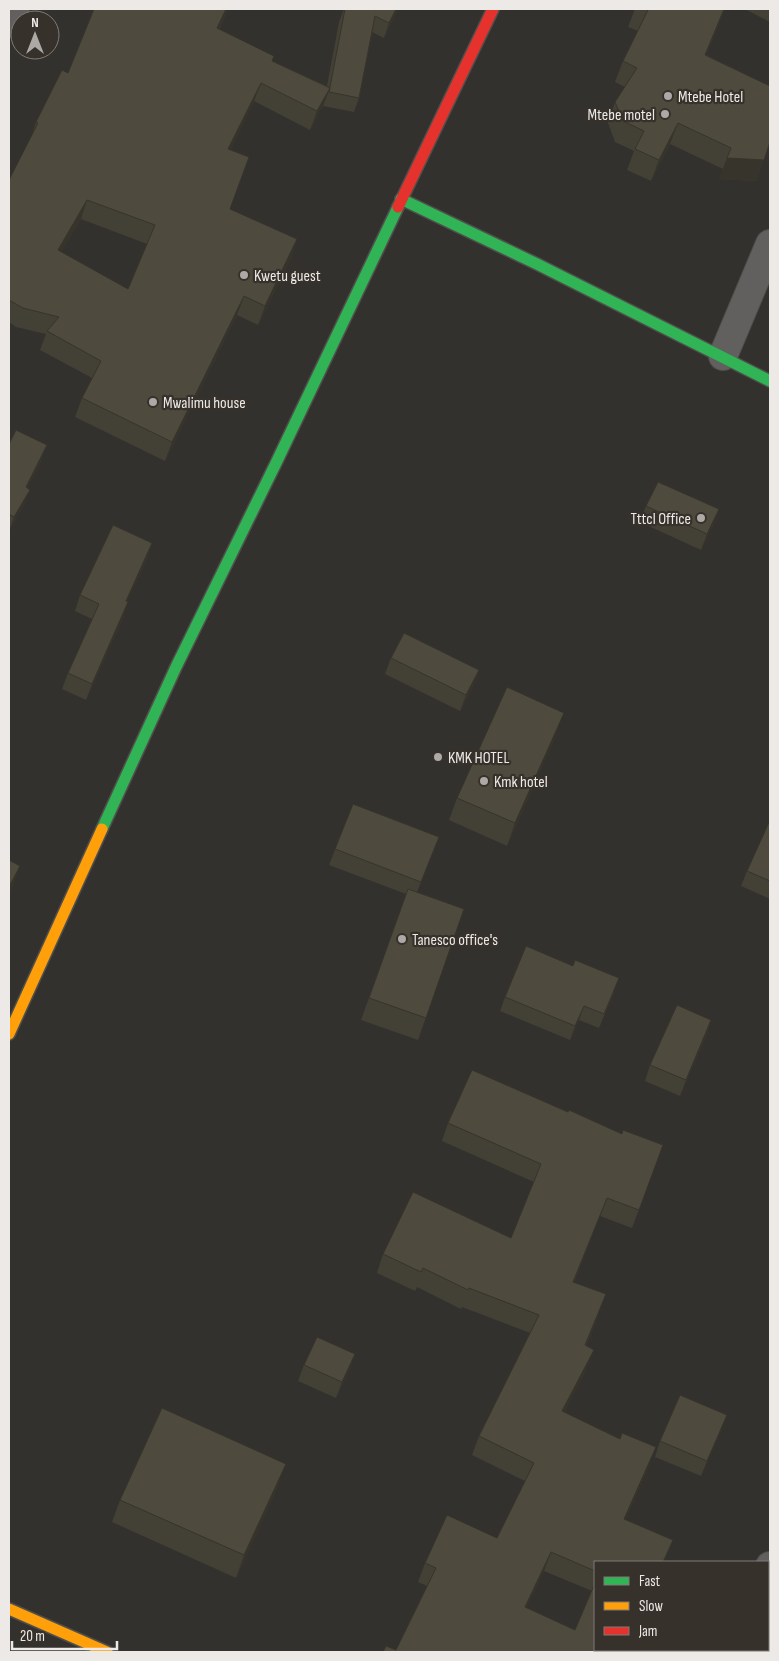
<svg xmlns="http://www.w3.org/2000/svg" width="779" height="1661" font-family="'Sofia Sans Condensed',sans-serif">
<rect width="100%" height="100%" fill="#33312e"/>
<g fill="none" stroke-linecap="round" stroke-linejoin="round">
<defs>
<path id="street" d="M9 23 15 9
M723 356 770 244
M768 1570 770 1566
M725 1652 726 1650"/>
<path id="fast" d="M401 199 537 264 770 381
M102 829 176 667 277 461 398 207"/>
<path id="slow" d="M9 1034 102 829
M9 1609 107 1652"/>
<path id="jam" d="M398 207 493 9"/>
</defs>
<use href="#street" stroke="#514f4c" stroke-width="30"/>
<use href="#fast" stroke="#514f4c" stroke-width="14"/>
<use href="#slow" stroke="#514f4c" stroke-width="14"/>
<use href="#jam" stroke="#514f4c" stroke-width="14"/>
<use href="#street" stroke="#62605e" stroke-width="28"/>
<use href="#fast" stroke="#30b455" stroke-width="11"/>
<use href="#slow" stroke="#ff9f0a" stroke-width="11"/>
<use href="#jam" stroke="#e5322d" stroke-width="11"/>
</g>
<path fill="#434035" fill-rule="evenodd" d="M94 9H228L219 29 272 61 327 86 339 22 344 9H398L384 38 372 32 359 98 354 112 323 106 310 130 254 101 230 150V209L297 239 291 258 258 325 237 315 165 461 75 417 82 398 92 378 40 350 46 334 16 327 9 322V180L31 138 36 122 68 73ZM81 219 147 244 128 289 61 252Z
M635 9H725L706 55 770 86V143L756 181 719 179 723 169 670 144 651 181 627 170 634 151 615 142 608 123 615 102 625 87 615 82 623 61 638 31 628 27Z
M745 9H770V22Z
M9 444 42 459 27 488 25 503 9 531Z
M646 506 719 509 713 525 701 550 640 522Z
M152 543 147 559 127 601 123 618 86 700 62 689 68 673 92 619 75 611 80 595Z
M391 658 479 670 473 686 460 711 385 674Z
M556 735 507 846 449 820 457 798Z
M353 804 439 837 417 892 464 909 418 1040 361 1020 406 894 329 865Z
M770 820V899L741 886 747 871Z
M614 992 599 1028 579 1020 570 1040 500 1011 505 997Z
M711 1020 706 1036 680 1096 645 1081 650 1065Z
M568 1112 622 1134 663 1145 632 1228 600 1216 574 1282 599 1313 586 1346 587 1368 564 1412 649 1466 625 1520 595 1562V1650H629L628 1652 396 1650 427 1586 418 1582 425 1563 497 1538 525 1481 472 1455 479 1436 530 1333 462 1307 461 1309 417 1287 415 1291 377 1273 383 1254 511 1238 534 1182 442 1141 448 1123ZM544 1571 592 1591 575 1630 526 1608Z
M355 1354 349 1370 336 1398 298 1381 304 1365Z
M721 1431 701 1476 655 1457 660 1441Z
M278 1486 236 1578 112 1522 120 1500Z"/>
<path fill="#37342b" d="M226 9H228L210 46 217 28Z
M396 9H398L384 38 389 23Z
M724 9H725L697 76 705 55Z
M261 83 254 101 221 168 228 149Z
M330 88 323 106 310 130 317 111Z
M678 123 670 144 651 181 659 160Z
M727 158 764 160 756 181 719 179Z
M87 200 81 219 51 269 58 250Z
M297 239 291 258 258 325 265 306Z
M244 296 237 315 165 461 172 442Z
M47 445 42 459 21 501 26 487Z
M30 490 25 503 9 531 14 517Z
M719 509 713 525 701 550 707 534Z
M152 543 147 559 120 617 126 601Z
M128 602 123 618 86 700 92 684Z
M479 670 473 686 460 711 466 695Z
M564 713 556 735 507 846 515 823Z
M20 866 13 886 9 894V887Z
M584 1006 579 1020 570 1040 575 1026Z
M711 1020 706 1036 680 1096 686 1080Z
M607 1198 600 1216 566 1300 573 1282Z
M606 1294 599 1313 578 1364 585 1345Z
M594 1350 587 1368 556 1430 562 1411Z
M355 1354 349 1370 336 1398 342 1382Z
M727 1415 721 1431 701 1476 707 1461Z
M656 1447 649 1466 617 1538 624 1519Z
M286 1464 278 1486 236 1578 244 1555Z
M673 1540 665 1562H663Z
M551 1552 544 1571 518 1626 525 1607Z"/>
<path fill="#4e4a3e" stroke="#37342b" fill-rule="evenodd" d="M94 9H226L217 28 274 56 272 61 330 88 317 111 261 83 228 149 249 157 230 209 297 239 265 306 244 296 172 442 82 398 101 361 47 331 59 317 23 308 9 300V180L38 123 36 122 62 70 68 73ZM87 200 155 225 128 289 58 250Z
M345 9H396L389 23 375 16 359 98 329 92 330 88V87Z
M644 9H724L705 55 770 86V142L764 160 727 158 731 148 678 123 659 160 635 149 644 131 623 121 615 102 637 68 623 61 648 10Z
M16 430 47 445 26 487 30 490 14 517 9 514V444Z
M658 482 719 509 707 534 646 506Z
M113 525 152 543 126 601 128 602 92 684 68 673 99 604 80 595Z
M404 633 479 670 466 695 391 658Z
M507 687 564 713 515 823 457 798Z
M353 804 439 837 421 882 335 849Z
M770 820V881L747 871Z
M9 860 20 866 9 887Z
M408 889 464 909 426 1018 369 998Z
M526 946 573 966 575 960 619 978 604 1014 584 1006 575 1026 505 997Z
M677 1005 711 1020 686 1080 650 1065Z
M472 1070 568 1112 569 1110 622 1134 623 1130 663 1145 639 1210 607 1198 573 1282 606 1294 585 1345 594 1350 562 1411 620 1439 622 1433 656 1447 624 1519 673 1540 663 1562H595V1571L551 1552 525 1607 575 1630 595 1583V1650H628L627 1652H383L386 1646 396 1650 436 1568 425 1563 447 1515 497 1538 534 1463 479 1436 539 1315 469 1288 468 1290 423 1268 421 1272 383 1254 413 1192 511 1238 541 1164 448 1123Z
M317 1337 355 1354 342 1382 304 1365Z
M680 1395 727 1415 707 1461 660 1441Z
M162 1408 286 1464 244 1555 120 1500Z"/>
<g fill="#aca9a6" stroke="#36312b" stroke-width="2">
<circle cx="668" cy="96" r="5"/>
<circle cx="665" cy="114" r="5"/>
<circle cx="244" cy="275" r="5"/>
<circle cx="153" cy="402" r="5"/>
<circle cx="701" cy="518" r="5"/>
<circle cx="438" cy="757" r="5"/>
<circle cx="484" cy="781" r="5"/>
<circle cx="402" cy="939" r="5"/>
</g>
<g text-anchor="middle" stroke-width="4.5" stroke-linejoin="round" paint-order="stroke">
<g font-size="16" fill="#ede9e6" stroke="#36312b" text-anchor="start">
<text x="678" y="102">Mtebe Hotel</text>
<text x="655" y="120" text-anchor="end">Mtebe motel</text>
<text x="254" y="281">Kwetu guest</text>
<text x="163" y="408">Mwalimu house</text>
<text x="691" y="524" text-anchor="end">Tttcl Office</text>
<text x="448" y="763">KMK HOTEL</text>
<text x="494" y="787">Kmk hotel</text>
<text x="412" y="945">Tanesco office's</text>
</g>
</g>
<rect width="779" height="1661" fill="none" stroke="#ede9e6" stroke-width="20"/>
<rect x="594" y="1561" width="175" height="90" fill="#36312b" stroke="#7f7b76"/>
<rect x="604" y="1577" width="25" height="8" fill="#30b455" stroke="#7f7b76"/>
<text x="639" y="1586" font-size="15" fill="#ede9e6">Fast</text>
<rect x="604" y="1602" width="25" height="8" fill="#ff9f0a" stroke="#7f7b76"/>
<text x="639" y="1611" font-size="15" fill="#ede9e6">Slow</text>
<rect x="604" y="1627" width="25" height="8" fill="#e5322d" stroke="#7f7b76"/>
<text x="639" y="1636" font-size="15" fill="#ede9e6">Jam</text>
<g transform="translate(35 35)"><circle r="24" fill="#36312b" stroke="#7f7b76"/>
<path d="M0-4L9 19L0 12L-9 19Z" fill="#aca9a6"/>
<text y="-8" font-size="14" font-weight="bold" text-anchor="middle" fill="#ede9e6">N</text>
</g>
<path d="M12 1641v8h105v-8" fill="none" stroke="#ede9e6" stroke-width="2.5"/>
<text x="20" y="1641" font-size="15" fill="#ede9e6" stroke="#36312b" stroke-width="4" paint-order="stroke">20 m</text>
</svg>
